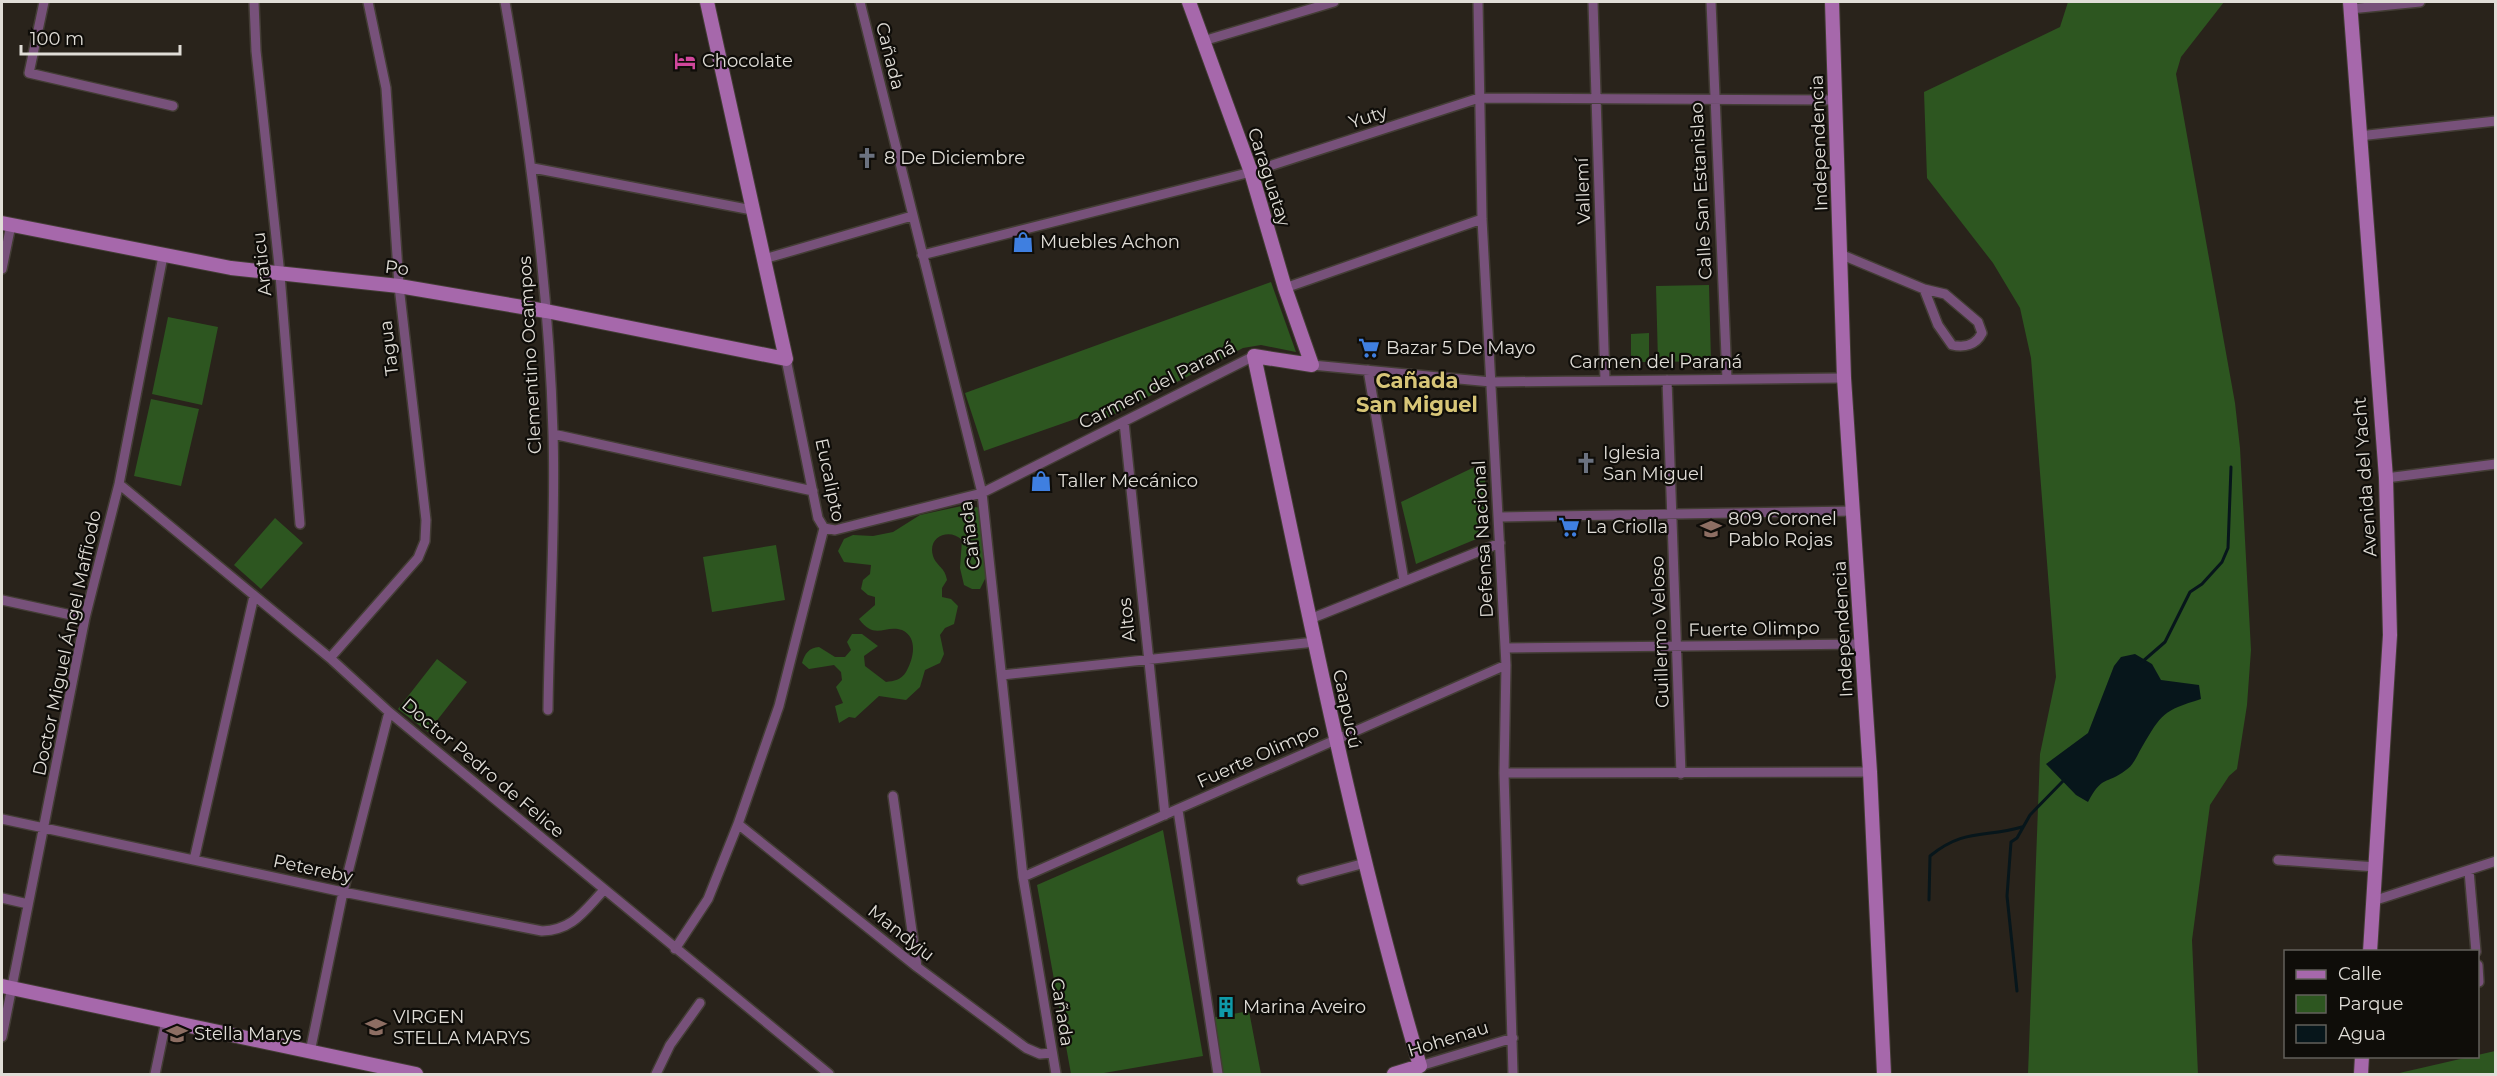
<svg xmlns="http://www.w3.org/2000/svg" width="2497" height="1076" font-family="Montserrat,sans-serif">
<rect width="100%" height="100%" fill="#29231b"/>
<path fill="#2d5620" d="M2068 2H2224L2181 57 2176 74 2235 403 2240 448 2251 650 2247 705 2237 769 2229 776 2210 805 2192 940 2198 1074H2028L2040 754 2056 677 2031 358 2020 308 1993 263 1927 178 1924 92 2060 27Z
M1271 282 1296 352 1261 345 1243 348 1105 419 1101 410 984 451 965 393Z
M1709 285 1711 361 1658 362 1656 286Z
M168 317 218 327 202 405 152 394Z
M1649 333V362H1631V334Z
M151 399 199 409 181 486 134 476Z
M1485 462 1486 535 1416 564 1401 502Z
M966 505 980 508 988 573 980 589H972L964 585 960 568 962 540C950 528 927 536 933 556 937 567 945 567 947 580L942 588V597L951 599 958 606 954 624 945 628 940 635 944 654 940 663 925 670 920 687 906 700 879 696 855 718 849 717 839 723 835 706 843 703 836 687 842 680 841 672 834 665 809 669 802 663C805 653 809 648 819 647L835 657H845L851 650 847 642 852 634H862L878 646 864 656 865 666 886 682C894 681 901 680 906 672 913 660 919 638 902 630 885 624 875 641 859 619L875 605V597L868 595 861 589 863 580 870 574 871 565 844 562 838 551 844 539 853 535 873 536 893 532 920 515Z
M275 518 303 543 261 589 234 565Z
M776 545 785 600 712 612 703 557Z
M437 659 467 682 428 732 398 709Z
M1163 830 1203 1056 1098 1074H1071L1037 885Z
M1249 1011 1261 1074H1220L1211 1018Z
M2495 1051V1074H2395Z"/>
<path fill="#07161b" d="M2135 654 2152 664 2161 680 2199 685 2201 699C2163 711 2162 713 2142 747 2137 755 2134 765 2126 770 2105 786 2103 774 2088 802L2076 795 2046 764 2088 733 2114 666 2121 657Z"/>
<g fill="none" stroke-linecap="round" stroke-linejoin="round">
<path stroke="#07161b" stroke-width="3" d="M2142 662 2165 642 2190 592 2202 584 2222 562 2228 548 2231 467
M1929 900 1930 856C1964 828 1985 838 2022 827
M2017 991 2007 896 2011 842 2017 838 2030 815 2064 780"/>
<defs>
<path id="street" d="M44 2 29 73 173 106
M254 2 256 51 280 275 300 524
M505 2C530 144 549 288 553 433 556 525 549 618 548 710
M860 2 982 493 1023 877 1056 1074
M1478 2 1482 219 1506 665 1504 773 1513 1074
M1593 2 1605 380
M1711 2 1727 379
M2350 9 2420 2
M1203 41 1334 2
M2359 136 2496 121
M533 168 752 210
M1840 254 1924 289 1945 294 1978 322 1982 333C1976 345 1964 348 1952 345L1938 325 1924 289
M922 255 1251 172 1479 98 1835 100
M764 259 912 216
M2 269 11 225
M1285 288 1482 219
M1312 365 1491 382 1844 378
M1368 370 1404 581
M1667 380 1681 774
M1124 422 1165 815
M553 434 813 491
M2386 478 2496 464
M119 484 330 658 389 712 829 1074
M1500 517 1854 511
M824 528 835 530 982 493 1254 356
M2 600 85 618
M1310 619 1500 543
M1505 648 1860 644
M330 658 418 558 425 541 426 520 399 286 386 88 368 2
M1002 675 1315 642
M1504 773 1870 772
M893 796 917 967
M1178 810 1218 1074
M2 819 343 892 542 931C573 930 584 911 604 890
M738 824 917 967 1026 1048 1040 1054 1052 1053
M194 860 254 596
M2278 860 2376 867
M2469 871 2476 952
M1023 877 1506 665
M1302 880 1365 863
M2 898 28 904
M2373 901 2496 861
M675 949 708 899 738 824 779 706 824 528 818 518 786 359
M2478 965 2479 982
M2 1037 85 618 119 484 163 256
M310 1052 343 892 389 712
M1420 1066 1513 1038
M155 1074 166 1021
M656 1074 670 1045 700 1003"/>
<path id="secondary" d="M1189 2 1251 172 1285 288 1312 365 1254 356C1305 594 1351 833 1420 1066L1394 1074
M1832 2 1844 378 1870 772 1884 1074
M2350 2 2386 478 2390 635 2370 952
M2 223 231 268 399 286 546 311 786 359 707 2
M2 986 416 1074
M2361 1074 2362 1056"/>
</defs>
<use href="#street" stroke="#433d35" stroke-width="12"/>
<use href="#secondary" stroke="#433d35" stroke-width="16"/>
<use href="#street" stroke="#77517a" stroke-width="9"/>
<use href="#secondary" stroke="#a668ab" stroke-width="14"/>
</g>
<defs>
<symbol id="hotel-bare" viewBox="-9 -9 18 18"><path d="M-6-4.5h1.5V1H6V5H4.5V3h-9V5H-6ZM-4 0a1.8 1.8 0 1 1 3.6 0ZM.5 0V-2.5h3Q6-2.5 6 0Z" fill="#d1479c" stroke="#0f0d09" stroke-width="2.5" paint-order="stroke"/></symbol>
<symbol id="church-bare" viewBox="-9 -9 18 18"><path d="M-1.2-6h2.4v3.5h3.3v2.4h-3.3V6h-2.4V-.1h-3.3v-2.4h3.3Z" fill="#6b7280" stroke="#0f0d09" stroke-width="2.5" paint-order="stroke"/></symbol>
<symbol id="shop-bare" viewBox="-9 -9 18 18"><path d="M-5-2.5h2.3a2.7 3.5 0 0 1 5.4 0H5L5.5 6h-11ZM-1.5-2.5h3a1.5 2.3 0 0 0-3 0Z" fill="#3f7fe0" stroke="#0f0d09" stroke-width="2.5" paint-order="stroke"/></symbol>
<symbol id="supermarket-bare" viewBox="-9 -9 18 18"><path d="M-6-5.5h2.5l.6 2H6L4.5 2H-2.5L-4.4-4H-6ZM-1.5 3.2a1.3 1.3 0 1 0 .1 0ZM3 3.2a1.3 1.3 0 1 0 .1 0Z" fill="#3f7fe0" stroke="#0f0d09" stroke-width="2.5" paint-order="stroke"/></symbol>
<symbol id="school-bare" viewBox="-9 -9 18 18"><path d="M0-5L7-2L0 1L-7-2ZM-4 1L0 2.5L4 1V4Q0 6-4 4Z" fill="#8d6e63" stroke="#0f0d09" stroke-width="2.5" paint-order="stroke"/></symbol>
<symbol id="building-bare" viewBox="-9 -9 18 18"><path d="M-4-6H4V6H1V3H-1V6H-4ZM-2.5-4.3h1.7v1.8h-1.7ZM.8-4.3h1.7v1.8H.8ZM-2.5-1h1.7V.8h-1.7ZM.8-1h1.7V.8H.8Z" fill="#0f9aa8" stroke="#0f0d09" stroke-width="2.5" paint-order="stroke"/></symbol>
</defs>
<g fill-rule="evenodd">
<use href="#hotel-bare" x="670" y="46" width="30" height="30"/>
<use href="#church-bare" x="852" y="143" width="30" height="30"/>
<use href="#shop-bare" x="1008" y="227" width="30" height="30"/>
<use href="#supermarket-bare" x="1354" y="333" width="30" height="30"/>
<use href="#church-bare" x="1571" y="448" width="30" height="30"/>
<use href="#shop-bare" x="1026" y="466" width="30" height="30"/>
<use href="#supermarket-bare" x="1554" y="512" width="30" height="30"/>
<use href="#school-bare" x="1696" y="514" width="30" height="30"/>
<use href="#building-bare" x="1211" y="992" width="30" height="30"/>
<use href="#school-bare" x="361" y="1012" width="30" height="30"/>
<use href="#school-bare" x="162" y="1019" width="30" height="30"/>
</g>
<g text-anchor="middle" stroke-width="4.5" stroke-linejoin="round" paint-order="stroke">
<g font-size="18" fill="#e0ddd7" stroke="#0f0d09">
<text transform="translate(890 56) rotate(76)" y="6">Cañada</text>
<text transform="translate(1368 117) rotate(-18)" y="6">Yuty</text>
<text transform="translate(1819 143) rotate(-92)" y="6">Independencia</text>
<text transform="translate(1269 177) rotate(72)" y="6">Caraguatay</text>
<text transform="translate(1583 191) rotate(-92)" y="6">Vallemí</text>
<text transform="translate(1701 191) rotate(-93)" y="6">Calle San Estanislao</text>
<text transform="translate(262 264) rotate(-96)" y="6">Araticu</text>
<text transform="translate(397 268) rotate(7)" y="6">Po</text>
<text transform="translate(389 348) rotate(-97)" y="6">Tagua</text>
<text transform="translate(530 355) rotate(-93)" y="6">Clementino Ocampos</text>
<text x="1656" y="368">Carmen del Paraná</text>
<text transform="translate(1157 385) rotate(-27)" y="6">Carmen del Paraná</text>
<text transform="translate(2365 477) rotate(-94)" y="6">Avenida del Yacht</text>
<text transform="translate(830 480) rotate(78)" y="6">Eucalipto</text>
<text transform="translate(970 535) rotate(-97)" y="6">Cañada</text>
<text transform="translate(1483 539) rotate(-93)" y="6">Defensa Nacional</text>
<text transform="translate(1127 620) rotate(-96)" y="6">Altos</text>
<text transform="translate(1754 629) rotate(-1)" y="6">Fuerte Olimpo</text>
<text transform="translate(1843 629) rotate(-93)" y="6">Independencia</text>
<text transform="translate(1660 632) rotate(-92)" y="6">Guillermo Veloso</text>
<text transform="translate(67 643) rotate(-78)" y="6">Doctor Miguel Ángel Maffiodo</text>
<text transform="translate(1347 709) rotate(78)" y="6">Caapucú</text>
<text transform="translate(1258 756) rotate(-24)" y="6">Fuerte Olimpo</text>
<text transform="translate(483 768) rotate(40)" y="6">Doctor Pedro de Felice</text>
<text transform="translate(313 869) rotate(12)" y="6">Petereby</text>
<text transform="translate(901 933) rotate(38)" y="6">Mandyju</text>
<text transform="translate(1062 1012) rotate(81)" y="6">Cañada</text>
<text transform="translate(1448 1039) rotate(-17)" y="6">Hohenau</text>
</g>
<g font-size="18" fill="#e0ddd7" stroke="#0f0d09" text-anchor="start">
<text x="702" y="67">Chocolate</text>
<text x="884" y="164">8 De Diciembre</text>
<text x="1040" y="248">Muebles Achon</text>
<text x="1386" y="354">Bazar 5 De Mayo</text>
<text x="1603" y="459">Iglesia<tspan x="1603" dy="21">San Miguel</tspan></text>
<text x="1058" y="487">Taller Mecánico</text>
<text x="1728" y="525">809 Coronel<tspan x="1728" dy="21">Pablo Rojas</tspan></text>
<text x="1586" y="533">La Criolla</text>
<text x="1243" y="1013">Marina Aveiro</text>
<text x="393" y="1023">VIRGEN<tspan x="393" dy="21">STELLA MARYS</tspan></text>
<text x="194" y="1040">Stella Marys</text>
</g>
<g font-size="21" font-weight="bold" fill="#d7c577" stroke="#0f0d09">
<text x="1417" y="388">Cañada<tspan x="1417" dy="24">San Miguel</tspan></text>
</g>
</g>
<rect width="2497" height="1076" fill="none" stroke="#e0ddd7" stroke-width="6"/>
<rect x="2284" y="950" width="195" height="108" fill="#0f0d09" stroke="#63605b" stroke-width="1.5"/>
<rect x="2296" y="970" width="30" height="9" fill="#a668ab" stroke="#63605b" stroke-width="1.5"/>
<text x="2338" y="980" font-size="18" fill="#e0ddd7">Calle</text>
<rect x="2296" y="995" width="30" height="18" fill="#2d5620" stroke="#63605b" stroke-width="1.5"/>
<text x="2338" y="1010" font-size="18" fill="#e0ddd7">Parque</text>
<rect x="2296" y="1025" width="30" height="18" fill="#07161b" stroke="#63605b" stroke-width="1.5"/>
<text x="2338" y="1040" font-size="18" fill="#e0ddd7">Agua</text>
<path d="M21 45v9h159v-9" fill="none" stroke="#e0ddd7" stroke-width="3"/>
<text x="30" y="45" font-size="18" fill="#e0ddd7" stroke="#0f0d09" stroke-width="4.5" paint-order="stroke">100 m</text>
</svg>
